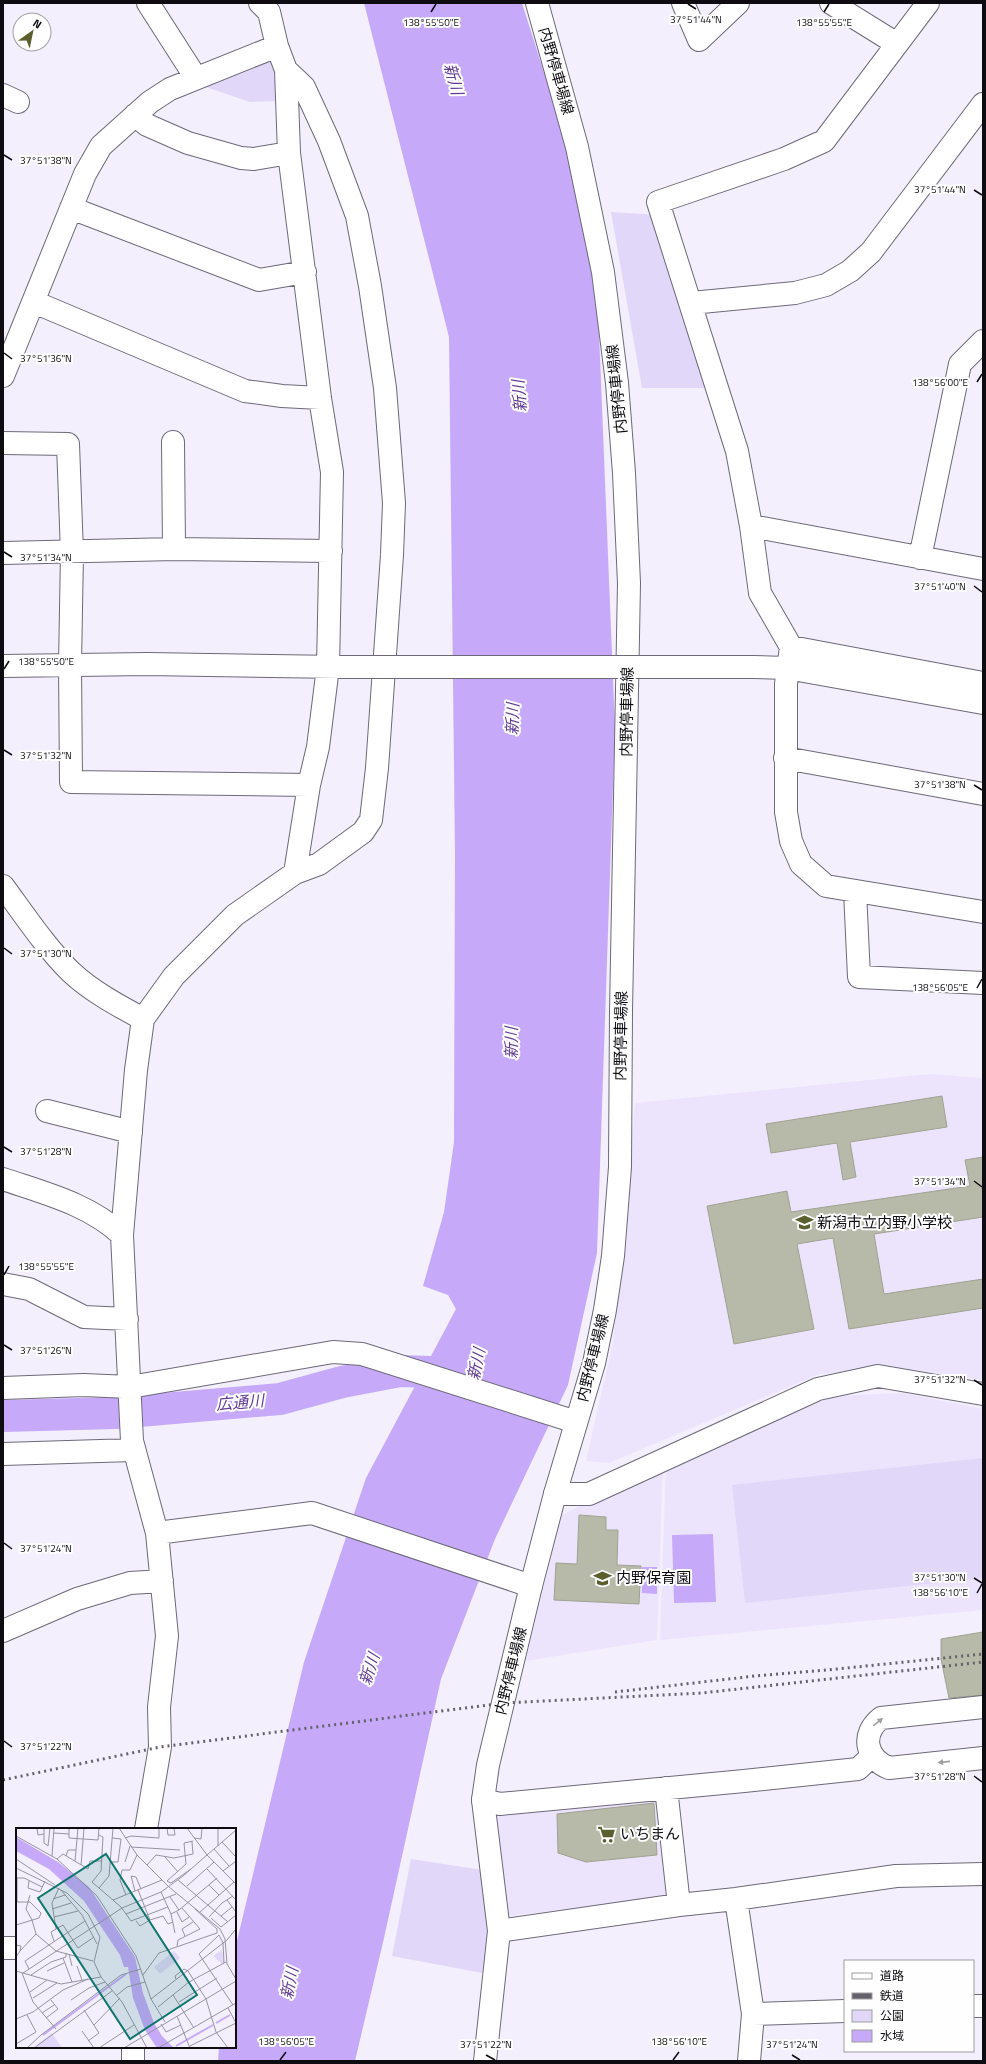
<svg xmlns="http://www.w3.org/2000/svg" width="986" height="2064" font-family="'Titillium Web','Noto Sans JP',sans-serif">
<rect width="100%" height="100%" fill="#f3effd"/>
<path fill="#ece4fd" d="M929 1074 983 1078V1380L896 1367 819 1374 609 1463 586 1461 613 1342 635 1103Z
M903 1393 983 1409V1610L660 1640 666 1462 836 1396Z
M663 1464 657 1640 525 1661 562 1515Z
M660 1798 667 1897 508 1916 489 1812Z"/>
<path fill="#e1d7f8" d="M276 55 280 101 250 102 197 84Z
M611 212 659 215 713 388H642Z
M983 1458V1578L745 1603 732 1485Z
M411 1859 489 1871 493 1975 392 1956Z"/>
<path fill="#c6aaf9" d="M364 3H522L595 234 615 728 597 1253 568 1385 495 1539 441 1679 384 1938 355 2061H218L219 2047H235V1949L304 1662 366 1478 456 1309 448 1295 423 1286 444 1212 454 1142 455 854 449 337Z
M713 1534 716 1602 674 1603 672 1535Z
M642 1567H657V1594L642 1593Z"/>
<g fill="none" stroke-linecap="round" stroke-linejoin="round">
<path stroke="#c6aaf9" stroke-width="32" d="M3 1416 116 1413 280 1399 342 1382 400 1371 430 1372"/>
</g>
<path fill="#b8baa9" stroke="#9fa291" d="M942 1096 947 1127 850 1142 856 1177 843 1180 837 1143 771 1153 766 1124Z
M983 1157V1217L874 1234 884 1294 983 1279V1308L849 1329 833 1238 797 1244 814 1329 734 1344 707 1206 787 1191 791 1212 970 1186 965 1160Z
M579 1515 606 1517V1530H618L617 1565 641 1566 639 1604 554 1600 556 1563 577 1564Z
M983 1632V1695L949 1698 941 1659V1639Z
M654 1803 657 1855 586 1862 558 1853 557 1814Z"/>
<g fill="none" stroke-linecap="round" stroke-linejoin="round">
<defs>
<path id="minor" d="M148 3 196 78
M260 3 269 12 277 46 286 70 289 153 320 398 332 472 328 667 318 747 309 785 295 873
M683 3 699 40 738 3
M831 3 897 44
M928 3 824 141 784 159 658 202 737 451 751 526 760 593 791 647 786 684V812L791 841 801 864 826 886 983 912
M3 95 18 102
M135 115 147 125 188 143 241 158 254 159 289 153
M71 208 259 280 305 272
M34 302 245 391 282 396 320 398
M691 303 795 293 826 285 850 271 871 252 983 104
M3 376 85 174 101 146 150 102 170 89 277 46
M173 442 174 549
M3 443 68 444 72 553 70 665 71 782 309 785
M751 526 983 569
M3 553 174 549 331 551
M920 558 960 364 983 341
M791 647 983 683
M3 666 147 664 340 667
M752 667 787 668 983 703
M785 758 983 794
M3 886C23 913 47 949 71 972 91 991 119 1006 143 1019
M855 891 859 977 983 983
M47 1111 131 1132
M3 1179C44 1193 89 1204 122 1235
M3 1284 29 1289 84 1317 127 1319
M3 1388 84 1385 130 1387 333 1352 362 1354 576 1422
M3 1454 133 1450
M555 1494H589L818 1389 878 1376 983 1394
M157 1533 312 1513 531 1586
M3 1631 77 1599 130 1583 162 1581
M983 1707 881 1718C861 1734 865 1758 889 1768L983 1758
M666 1788 679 1905
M483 1800 500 1804 744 1781 858 1769 872 1756
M146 1829 160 1747 159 1707 167 1636 157 1533 132 1441 122 1235 136 1070 143 1019 174 976 235 915 295 873 319 864 363 832 371 820 377 768 392 555 394 503 385 388 370 286 357 216 329 141 304 87 286 70
M736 1899 753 2014 749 2061
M499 1931 679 1905 736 1899 896 1876 983 1874
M3 1948H17
M973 2006H983
M753 2014 845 2011
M133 2047V2061"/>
<path id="major" d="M485 2061 499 1931 483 1800 488 1765 531 1586 555 1494 594 1363 605 1310 613 1256 620 1167 621 1012 629 583 624 473 617 383 603 272 577 147 537 3"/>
</defs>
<use href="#minor" stroke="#6d6978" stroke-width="24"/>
<use href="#major" stroke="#6d6978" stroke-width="24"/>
<use href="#minor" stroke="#fff" stroke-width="22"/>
<use href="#major" stroke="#fff" stroke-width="22"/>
<path stroke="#64616a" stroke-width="3" stroke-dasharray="2 4" stroke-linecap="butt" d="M615 1692 755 1676 827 1670 983 1654
M3 1780 160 1747 504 1703 702 1693 983 1662"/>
<defs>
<path id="minor-bridge" d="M340 667H752"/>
</defs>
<use href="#minor-bridge" stroke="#6d6978" stroke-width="24" stroke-linecap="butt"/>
<use href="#minor-bridge" stroke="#fff" stroke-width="22"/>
</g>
<defs><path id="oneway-solid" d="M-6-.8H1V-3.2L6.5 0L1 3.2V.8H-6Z"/></defs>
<g fill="#9f9ea0">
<use href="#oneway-solid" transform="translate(878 1722) rotate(-39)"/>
<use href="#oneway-solid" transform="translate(944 1762) rotate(174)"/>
</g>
<path fill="none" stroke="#0e0c11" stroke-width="1.5" d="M688 4 696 9M431 12 436 4M824 12 829 4M4 155 12 160M974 190 982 195M4 353 12 359M977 382 982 374M4 552 12 557M974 586 982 592M4 669 9 661M4 750 12 755M974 785 982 790M4 948 12 954M977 988 982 979M4 1147 12 1152M974 1181 982 1187M4 1275 9 1266M4 1345 12 1350M974 1380 982 1385M4 1543 12 1549M974 1578 982 1583M977 1593 982 1584M4 1741 12 1747M974 1776 982 1782M486 2055 495 2060M792 2055 800 2060M280 2060 286 2052M673 2060 679 2052"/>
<defs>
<symbol id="school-bare" viewBox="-9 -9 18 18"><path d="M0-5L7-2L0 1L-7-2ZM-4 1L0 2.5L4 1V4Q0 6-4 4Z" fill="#5a5f2d" stroke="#fefefe" stroke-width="2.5" paint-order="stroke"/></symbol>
<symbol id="supermarket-bare" viewBox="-9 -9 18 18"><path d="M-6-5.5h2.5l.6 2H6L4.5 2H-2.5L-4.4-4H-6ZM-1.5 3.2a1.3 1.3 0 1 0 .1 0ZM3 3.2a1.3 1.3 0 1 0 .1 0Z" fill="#5a5f2d" stroke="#fefefe" stroke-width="2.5" paint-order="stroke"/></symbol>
</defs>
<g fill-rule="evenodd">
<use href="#school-bare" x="792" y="1210" width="25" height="25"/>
<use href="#school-bare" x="590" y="1566" width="25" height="25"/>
<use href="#supermarket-bare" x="594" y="1822" width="25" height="25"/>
</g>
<g text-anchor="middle" stroke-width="4" stroke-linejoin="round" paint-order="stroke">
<g font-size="15" fill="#0e0c11" stroke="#fefefe">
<text transform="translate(556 71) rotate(74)" y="5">内野停車場線</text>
<text transform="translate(617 389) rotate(-96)" y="5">内野停車場線</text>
<text transform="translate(627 712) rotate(-89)" y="5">内野停車場線</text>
<text transform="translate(621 1036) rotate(-89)" y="5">内野停車場線</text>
<text transform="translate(593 1358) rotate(-76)" y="5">内野停車場線</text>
<text transform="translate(511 1671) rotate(-76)" y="5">内野停車場線</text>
</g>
<g font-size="15" fill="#0e0c11" stroke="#fefefe" text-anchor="start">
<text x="817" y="1228">新潟市立内野小学校</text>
<text x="616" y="1583">内野保育園</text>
<text x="620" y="1839">いちまん</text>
</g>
<g font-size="16" font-style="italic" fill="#633d97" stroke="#fefefe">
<text transform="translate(454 79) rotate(75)" y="6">新川</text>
<text transform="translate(519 396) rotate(-95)" y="6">新川</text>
<text transform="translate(512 719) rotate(-88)" y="6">新川</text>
<text transform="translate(511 1043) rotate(-90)" y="6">新川</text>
<text transform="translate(476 1364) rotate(-78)" y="6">新川</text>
<text transform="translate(240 1402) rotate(-5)" y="6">広通川</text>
<text transform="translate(369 1669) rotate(-72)" y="6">新川</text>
<text transform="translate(289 1983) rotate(-79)" y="6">新川</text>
</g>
</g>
<g transform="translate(16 1828)">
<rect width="220" height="220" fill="#f3effd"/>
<path d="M206 122 208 135 206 136 197 128ZM158 123 164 130 144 146 138 139ZM36 205 46 220H19L23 215Z" fill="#e1d7f8"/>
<path d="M0 9 42 34 73 59 119 129 127 165 138 195 146 208 158 220H141L129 202 117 170 112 139H108L104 127 68 73 33 41 0 23Z" fill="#c6aaf9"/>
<path fill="none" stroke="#c6aaf9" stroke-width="2" d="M200 195 214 187M27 207 110 146M160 218 197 197"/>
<path fill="none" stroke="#97949f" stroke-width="1" d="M21 0 22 7 28 6M28 0V15L32 18 34 0M53 0V10L82 12 83 0M103 0 121 27 153 59 204 101 209 111 211 136 220 151M151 0 152 7H159L158 0M220 2 191 27 220 56M38 5 53 6M83 7 87 9 85 43 76 54 105 79 115 93 152 79M0 8 41 31 81 68 120 128 135 171 149 194M109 10 115 8 143 10V0M178 10 185 11 186 0M206 14 220 29M202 18V0M115 19 164 22M198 21 213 38M36 28 38 0M50 28 52 22H60M149 29 162 44M0 31 39 57M41 31 47 26 72 41 74 33H86M59 33 62 0M94 34H102L105 11 96 10M109 34 114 18M65 37 68 1M131 37 140 27 158 30 177 26 176 14M0 40 51 65 72 86 84 109 78 134 85 149 106 174 131 220M191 41 220 72M207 43 220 33M0 50H8L26 59M1 50V74M162 52 212 94M13 53 12 60 24 64 29 53M151 53 170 36 168 15 177 13M151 53 155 55 175 41M193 57 203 67M171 58 198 34M83 60 93 48 97 0M45 62 66 87 81 116M119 63 115 48 120 49 125 61M145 64 155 86 159 105M14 67 10 81 16 92 20 106 40 123 77 133M110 67 104 52 106 42H114L121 27M154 69 163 82M37 71 49 67M97 72 146 52M211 72 220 84M0 74H14L25 85 23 90 0 97M36 81 55 75M161 84 166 94 173 89M184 84 218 54M110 86 160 66M155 86 163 82 201 50M205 88 216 79M38 89 62 83M193 89 206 75 217 68M195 90 205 99 220 87M134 92 147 88 152 96 157 94M120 93 124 98 134 92 122 62M40 101 36 75 43 60M169 108 166 101 177 94M38 113 35 104 47 97 62 120 78 109M0 117 5 118 4 123 0 129M161 118 162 112 184 101 166 80M4 123 20 106M53 126 56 138M47 130 56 154M208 135 207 115 203 107 183 126 217 177M61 138 66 152M13 141 9 133 69 93M0 143 45 156 85 149M31 143 48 135M172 143 190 171 200 204 212 220M6 145 17 174 40 201M7 145 106 80 145 64 167 48 191 27 171 0M15 147 35 134 50 129V125M127 147 143 125 201 105V101L179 81M160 151 159 148 168 141 172 143M14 164 31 152M101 167 111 159 129 154M157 167 178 200M17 170 41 155M135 171 211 112 220 101M55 172 73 160 89 154M163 174 201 150M142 179 173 154 210 134M212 180 220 195M68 182 83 205 72 213M26 185 38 177M161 188 174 220M30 190 42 181 35 172M0 191 17 184 47 162 72 151M145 196 150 204 165 197M78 197 104 170M66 203 78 220M0 216 20 204 11 187M174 218 220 195M11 220 25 207 105 147 125 141M18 220 96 163M83 220 118 197M108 220 220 153M142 220 220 175"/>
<path fill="#0f766e" fill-opacity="0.15" stroke="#0f766e" stroke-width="2" d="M90 26 181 167 114 211 22 70Z"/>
<rect width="220" height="220" fill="none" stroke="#0e0c11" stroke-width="2"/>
</g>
<g font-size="10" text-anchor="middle" fill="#0e0c11" stroke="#fefefe" stroke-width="4" stroke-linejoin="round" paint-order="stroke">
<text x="696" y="23">37°51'44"N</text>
<text x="824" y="26">138°55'55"E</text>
<text x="431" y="26">138°55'50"E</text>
<text x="46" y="164">37°51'38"N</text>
<text x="940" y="193">37°51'44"N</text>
<text x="46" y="362">37°51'36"N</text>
<text x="940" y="386">138°56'00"E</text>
<text x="46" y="561">37°51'34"N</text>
<text x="940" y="590">37°51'40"N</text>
<text x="46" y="665">138°55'50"E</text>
<text x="46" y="759">37°51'32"N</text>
<text x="940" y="788">37°51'38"N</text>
<text x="46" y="957">37°51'30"N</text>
<text x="940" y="991">138°56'05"E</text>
<text x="46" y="1155">37°51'28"N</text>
<text x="940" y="1185">37°51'34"N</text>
<text x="46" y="1270">138°55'55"E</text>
<text x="46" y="1354">37°51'26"N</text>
<text x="940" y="1383">37°51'32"N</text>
<text x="46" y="1552">37°51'24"N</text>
<text x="940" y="1581">37°51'30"N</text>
<text x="940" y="1596">138°56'10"E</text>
<text x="46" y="1750">37°51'22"N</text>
<text x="940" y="1780">37°51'28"N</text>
<text x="286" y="2045">138°56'05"E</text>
<text x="679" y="2045">138°56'10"E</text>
<text x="486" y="2048">37°51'22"N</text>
<text x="792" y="2048">37°51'24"N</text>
</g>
<rect width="986" height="2064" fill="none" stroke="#0e0c11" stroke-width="8"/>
<rect x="844" y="1960" width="130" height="92" fill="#fefefe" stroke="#9e9d9f"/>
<rect x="852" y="1973" width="20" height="6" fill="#ffffff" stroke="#9e9d9f"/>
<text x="880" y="1980" font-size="12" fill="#0e0c11">道路</text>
<rect x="852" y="1993" width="20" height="6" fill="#64616a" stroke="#9e9d9f"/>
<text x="880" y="2000" font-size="12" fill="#0e0c11">鉄道</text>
<rect x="852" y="2010" width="20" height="12" fill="#e1d7f8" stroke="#9e9d9f"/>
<text x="880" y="2020" font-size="12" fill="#0e0c11">公園</text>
<rect x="852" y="2030" width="20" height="12" fill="#c6aaf9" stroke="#9e9d9f"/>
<text x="880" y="2040" font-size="12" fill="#0e0c11">水域</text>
<g transform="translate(32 32) rotate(33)"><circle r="19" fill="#fefefe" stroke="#9e9d9f"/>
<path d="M0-3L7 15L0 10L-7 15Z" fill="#5a5f2d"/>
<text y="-6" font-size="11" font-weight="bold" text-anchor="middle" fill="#0e0c11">N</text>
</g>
</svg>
